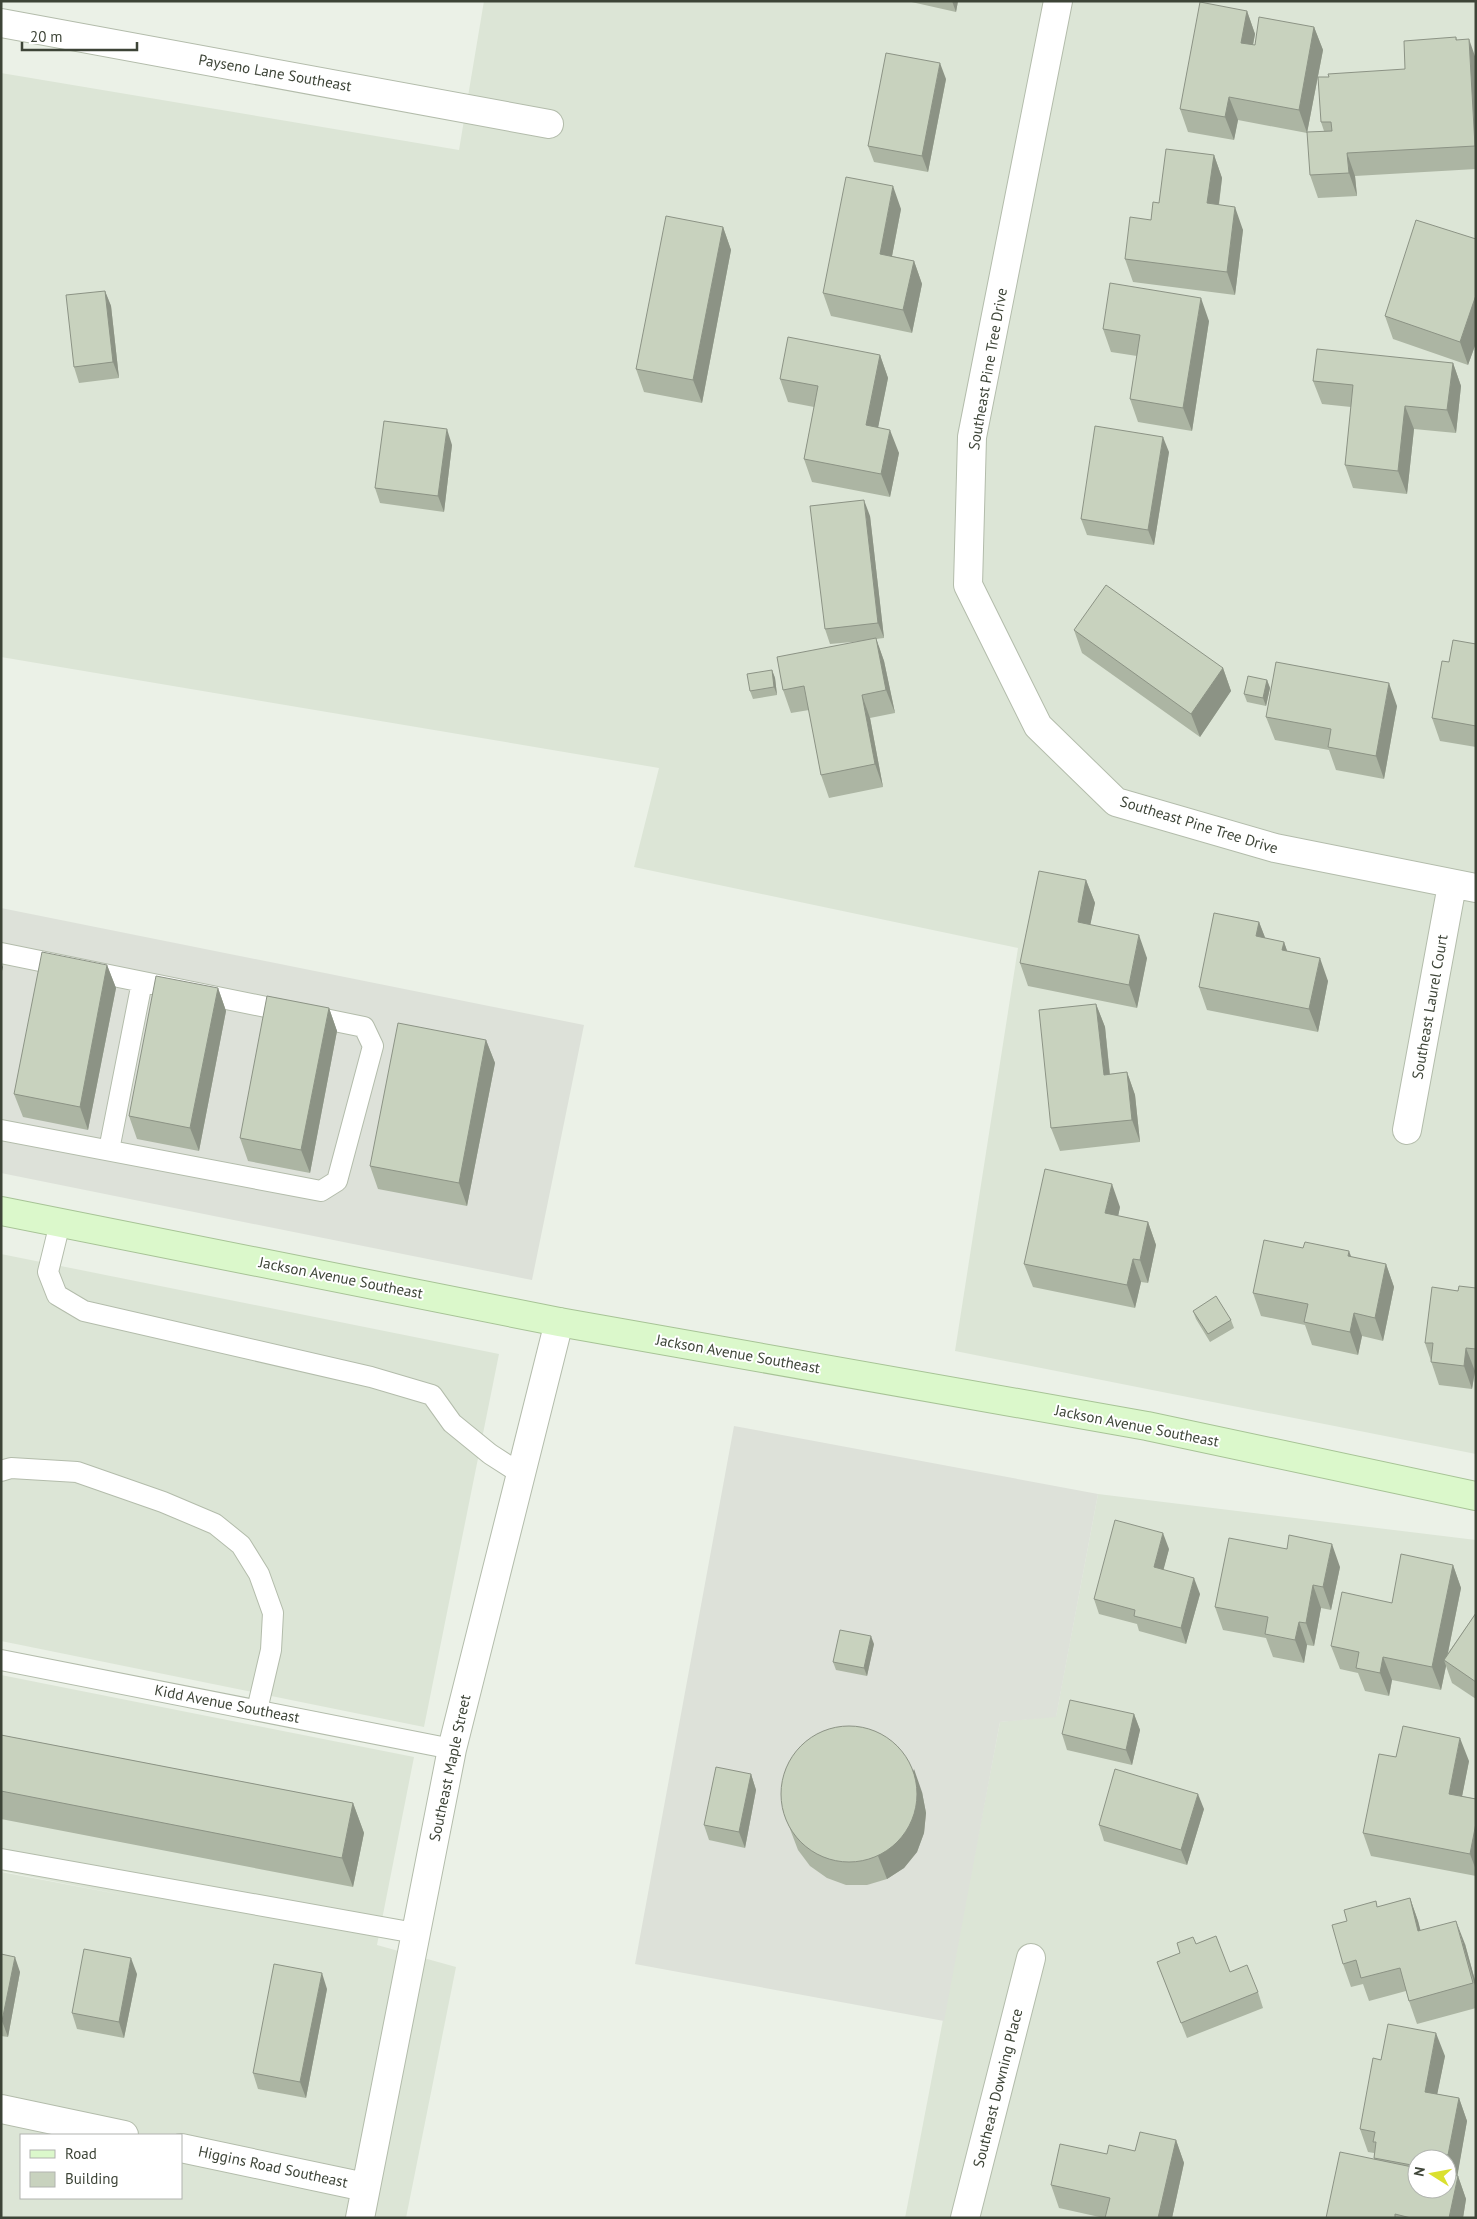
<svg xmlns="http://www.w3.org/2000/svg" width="1477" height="2219" font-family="'PT Sans',sans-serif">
<rect width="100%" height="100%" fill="#ebf1e7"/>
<path fill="#dce5d6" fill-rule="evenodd" d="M484 1H1476V1454L955 1351 1018 948 634 867 659 768 1 657V73L459 150Z
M1 1254 499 1354 424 1727 1 1641Z
M1098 1494 1476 1540V2218H905L1000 1722 1056 1716ZM1417 2159H1447V2189H1417Z
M1 1675 414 1757 377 1945 456 1967 406 2218H1V1872L128 1896 1 1871ZM21 2135H181V2198H21Z"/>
<path fill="#dde1d9" d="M1 908 584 1025 532 1280 1 1173Z
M734 1426 1098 1494 1056 1717 1000 1722 944 2021 635 1964Z"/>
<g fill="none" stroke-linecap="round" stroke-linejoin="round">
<defs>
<path id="lane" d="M1 953 364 1027 373 1046 337 1181 321 1191 1 1130
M109 1150 142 982
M60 1223 48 1272 57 1295 84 1311 371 1377 432 1395 452 1423 490 1454 521 1474
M1 1471 11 1468 77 1472 163 1502 215 1524 241 1545 259 1574 273 1613 271 1650 257 1710
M1 1660 452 1749
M1 1859 415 1933"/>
<path id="street" d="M1058 1 972 437 968 585 1038 726 1116 802 1275 848 1476 888
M1 23 549 124
M1407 1130 1452 885
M1 2109 124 2135
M181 2148 365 2187
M360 2218 452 1749 559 1322
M965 2218 1031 1958"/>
<path id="secondary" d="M1 1211 559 1322 1147 1426 1476 1496"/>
</defs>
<use href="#lane" stroke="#b3bcab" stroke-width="22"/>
<use href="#street" stroke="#b3bcab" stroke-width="30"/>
<use href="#secondary" stroke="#a7c396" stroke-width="30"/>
<use href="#lane" stroke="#fff" stroke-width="20"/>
<use href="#street" stroke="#fff" stroke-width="28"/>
<use href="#secondary" stroke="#dbf8cb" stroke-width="28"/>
</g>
<path fill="#acb5a3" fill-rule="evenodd" d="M907 1H958L956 12Z
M1247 11 1255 34 1253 45H1255L1314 27 1323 50 1307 133 1238 120 1234 140 1188 132 1180 109Z
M1456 37 1457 40 1476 59V169L1355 176 1357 196 1318 198 1310 175 1324 131 1321 122Z
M946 79 928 172 874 162 868 146Z
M1214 155 1222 178 1219 205 1243 230 1235 295 1133 282 1125 259 1151 220 1159 203Z
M901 209 892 256 914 261 922 284 912 333 831 316 823 293Z
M723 227 731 250 702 403 644 392 636 369Z
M1476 239V343L1468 365 1393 339 1385 316Z
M105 291 111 306 119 378 79 383 74 367Z
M1209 321 1192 431 1138 422 1130 399 1137 356 1111 352 1103 329Z
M880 355 888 378 878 427 899 453 890 497 812 482 804 459 814 407 788 402 780 379Z
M1453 363 1461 386 1456 433 1414 429 1407 494 1353 488 1345 465 1351 407 1322 404 1313 381Z
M452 445 444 512 380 503 375 488Z
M1169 452 1154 545 1087 535 1081 519Z
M870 516 884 638 876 639 884 661 895 713 870 718 883 787 829 798 821 775 809 710 791 713 783 690 863 641 830 644 825 629Z
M1074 630 1223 668 1231 691 1200 737 1082 653Z
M1476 644V747L1440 741 1432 718 1449 662Z
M772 670 775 678 777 695 753 699 750 691Z
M1267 680 1270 688 1266 706 1247 702 1244 694Z
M1397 706 1384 779 1336 770 1329 750 1275 740 1266 717Z
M1086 880 1095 903 1090 925 1147 958 1137 1008 1028 986 1020 963Z
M1259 922 1265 938 1284 942 1287 951 1328 981 1318 1032 1207 1010 1199 987Z
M107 965 116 988 88 1130 23 1117 14 1094Z
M218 988 226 1011 199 1151 137 1139 129 1116Z
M1096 1004 1105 1027 1110 1074 1127 1072 1135 1095 1140 1142 1060 1151 1051 1128Z
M329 1008 337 1031 310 1173 248 1161 240 1138Z
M486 1040 495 1063 467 1206 378 1189 370 1166Z
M1120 1207 1118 1216 1148 1222 1156 1245 1148 1283 1141 1282 1135 1308 1033 1287 1024 1264Z
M1303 1248 1386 1264 1394 1287 1383 1341 1362 1336 1358 1355 1312 1345 1305 1325 1261 1316 1253 1293Z
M1476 1288V1371H1475L1472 1389 1439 1385 1425 1343 1458 1291Z
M1193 1311 1231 1320 1234 1328 1210 1342 1196 1319Z
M1169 1549 1163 1570 1200 1594 1186 1644 1139 1631 1137 1624 1099 1614 1094 1599Z
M1453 1565 1461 1588 1448 1653 1476 1613V1699L1452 1683 1446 1666 1441 1690 1392 1680 1389 1696 1365 1691 1358 1673 1340 1669 1331 1646 1392 1603Z
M1340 1567 1331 1610 1321 1608 1314 1646 1307 1645 1304 1663 1273 1657 1266 1638 1223 1630 1215 1607Z
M874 1644 867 1676 836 1670 833 1662Z
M1134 1714 1140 1730 1132 1765 1067 1750 1062 1734Z
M1 1735 353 1803 364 1833 353 1887 1 1819Z
M1396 1757 1469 1761 1462 1796 1476 1799V1876L1371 1856 1363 1833Z
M751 1774 756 1790 745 1848 709 1840 704 1825Z
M922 1792 926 1813 924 1833 917 1852 904 1868 887 1879 867 1885H846L827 1878 810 1866 798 1850 782 1808Z
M1204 1809 1187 1865 1104 1841 1099 1825Z
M1410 1898 1418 1921 1420 1930 1465 1944 1476 1984V2008L1417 2024 1409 2001 1406 1991 1369 2001 1363 1984 1351 1987 1343 1964 1347 1921 1378 1907Z
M1196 1944 1230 1972 1258 1992 1263 2008 1187 2038 1157 1962 1180 1953Z
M1 1954 20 1972 8 2037 1 2036Z
M137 1974 124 2038 77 2029 72 2013Z
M327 1989 306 2098 258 2089 253 2073Z
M1445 2056 1437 2094 1459 2098 1467 2121 1457 2176H1458L1466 2199 1463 2218H1326L1374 2159V2153L1368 2152 1360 2129 1381 2060ZM1417 2159H1447V2189H1417Z
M1176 2140 1184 2163 1172 2218H1104L1059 2208 1051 2185 1107 2154 1135 2151Z"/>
<path fill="#8c9385" d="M952 1H958L956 12Z
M1247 11 1255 34 1249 65 1241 43Z
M1314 27 1323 50 1307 133 1299 110Z
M1469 39 1476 59V149L1475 146Z
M940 63 946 79 928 172 922 156Z
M1229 97 1238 120 1234 140 1225 117Z
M1347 153 1355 176 1357 196 1349 173Z
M1214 155 1222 178 1216 226 1207 203Z
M893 186 901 209 888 277 880 254Z
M1235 207 1243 230 1235 295 1227 272Z
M723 227 731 250 702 403 693 380Z
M914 261 922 284 912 333 903 310Z
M105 291 111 306 119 378 113 362Z
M1476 295V343L1468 365 1460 342Z
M1201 298 1209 321 1192 431 1183 408Z
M880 355 888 378 874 448 866 425Z
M1453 363 1461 386 1456 433 1447 410Z
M1405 406 1414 429 1407 494 1398 471Z
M447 429 452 445 444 512 438 496Z
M890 430 899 453 890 497 881 474Z
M1163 437 1169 452 1154 545 1148 530Z
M864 500 870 516 884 638 878 623Z
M876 638 884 661 895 713 886 690Z
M1223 668 1231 691 1200 737 1191 714Z
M772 670 775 678 777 695 774 687Z
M1267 680 1270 688 1266 706 1263 698Z
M1389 683 1397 706 1384 779 1376 756Z
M862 695 870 718 883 787 875 764Z
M1086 880 1095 903 1086 945 1078 922Z
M1259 922 1268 945 1256 936Z
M1139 935 1147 958 1137 1008 1129 985Z
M1284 942 1292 965 1282 950Z
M1320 958 1328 981 1318 1032 1309 1009Z
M1 963 3 967 1 975Z
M107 965 116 988 88 1130 80 1107Z
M218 988 226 1011 199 1151 190 1128Z
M1096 1004 1105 1027 1112 1098 1104 1075Z
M329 1008 337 1031 310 1173 301 1150Z
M486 1040 495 1063 467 1206 459 1183Z
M1127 1072 1135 1095 1140 1142 1132 1120Z
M1112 1184 1120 1207 1114 1236 1105 1213Z
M1148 1222 1156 1245 1148 1283 1140 1260Z
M1349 1251 1358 1274 1348 1256Z
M1133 1259 1141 1282 1135 1308 1127 1285Z
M1386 1264 1394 1287 1383 1341 1375 1318Z
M1354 1313 1362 1336 1358 1355 1350 1332Z
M1466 1348 1475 1371 1472 1389 1464 1366Z
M1163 1533 1169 1549 1160 1583 1154 1567Z
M1332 1544 1340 1567 1331 1610 1323 1587Z
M1453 1565 1461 1588 1446 1662 1444 1660 1446 1666 1441 1690 1432 1667Z
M1194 1578 1200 1594 1186 1644 1181 1628Z
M1313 1585 1321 1608 1314 1646 1306 1623Z
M1299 1622 1307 1645 1304 1663 1295 1640Z
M871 1636 874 1644 867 1676 864 1668Z
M1383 1657 1392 1680 1389 1696 1380 1673Z
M1134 1714 1140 1730 1132 1765 1126 1750Z
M1460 1738 1469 1761 1458 1817 1449 1794Z
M914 1769 922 1792 926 1813 924 1833 917 1852 904 1868 887 1879 878 1856Z
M751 1774 756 1790 745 1848 739 1832Z
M1198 1794 1204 1809 1187 1865 1181 1850Z
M353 1803 364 1833 353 1887 342 1858Z
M1476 1823V1870L1470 1854Z
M1410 1898 1418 1921 1427 1954 1418 1931Z
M1456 1921 1465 1944 1476 1984V1989Z
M15 1957 20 1972 8 2037 2 2021Z
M131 1958 137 1974 124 2038 119 2022Z
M322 1973 327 1989 306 2098 300 2082Z
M1436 2033 1445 2056 1433 2115 1425 2092Z
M1459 2098 1467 2121 1457 2178 1448 2155Z
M1176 2140 1184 2163 1172 2218H1158Z
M1431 2152 1434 2159H1430Z
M1458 2176 1466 2199 1463 2218H1449Z"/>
<path fill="#c8d2be" stroke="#8c9385" d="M1200 2 1247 11 1241 43 1255 45 1259 17 1314 27 1299 110 1229 97 1225 117 1180 109Z
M1456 37V40L1469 39 1475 146 1347 153 1349 173 1310 175 1307 132 1332 131 1331 122H1321L1318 77H1329L1328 74 1405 69 1404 41Z
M886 53 940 63 922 156 868 146Z
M1166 149 1214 155 1207 203 1235 207 1227 272 1125 259 1130 217 1151 220 1153 202 1159 203Z
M846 177 893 186 880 254 914 261 903 310 823 293Z
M666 216 723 227 693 380 636 369Z
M1416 220 1476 239V295L1460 342 1385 316Z
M1110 283 1201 298 1183 408 1130 399 1140 335 1103 329Z
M105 291 113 362 74 367 66 295Z
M788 337 880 355 866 425 890 430 881 474 804 459 818 386 780 379Z
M1317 349 1453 363 1447 410 1405 406 1398 471 1345 465 1353 385 1313 381Z
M384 421 447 429 438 496 375 488Z
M1095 426 1163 437 1148 530 1081 519Z
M864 500 878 623 825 629 810 506Z
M1106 585 1223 668 1191 714 1074 630Z
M876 638 886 690 862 695 875 764 821 775 804 686 783 690 777 657Z
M1453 640 1476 644V726L1432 718 1442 661 1449 662Z
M1276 662 1389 683 1376 756 1328 747 1331 729 1266 717Z
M772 670 774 687 750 691 747 674Z
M1248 676 1267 680 1263 698 1244 694Z
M1039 871 1086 880 1078 922 1139 935 1129 985 1020 963Z
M1214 913 1259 922 1256 936 1284 942 1282 950 1320 958 1309 1009 1199 987Z
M42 952 107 965 80 1107 14 1094Z
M156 976 218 988 190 1128 129 1116Z
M267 996 329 1008 301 1150 240 1138Z
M1096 1004 1104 1075 1127 1072 1132 1120 1051 1128 1039 1010Z
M398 1023 486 1040 459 1183 370 1166Z
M1045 1169 1112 1184 1105 1213 1148 1222 1140 1260 1133 1259 1127 1285 1024 1264Z
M1264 1240 1303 1248 1305 1242 1349 1251 1348 1256 1386 1264 1375 1318 1354 1313 1350 1332 1304 1322 1308 1304 1253 1293Z
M1459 1286 1476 1288V1349L1466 1348 1464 1366 1431 1362 1433 1343H1425L1432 1287 1458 1291Z
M1216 1296 1231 1320 1208 1334 1193 1311Z
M1115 1520 1163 1533 1154 1567 1194 1578 1181 1628 1134 1616 1135 1610 1094 1599Z
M1289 1535 1332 1544 1323 1587 1313 1585 1306 1623 1299 1622 1295 1640 1265 1634 1268 1617 1215 1607 1229 1538 1287 1549Z
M1401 1554 1453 1565 1432 1667 1383 1657 1380 1673 1356 1668 1359 1652 1331 1646 1342 1592 1392 1603Z
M1476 1613V1682L1444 1660Z
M840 1630 871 1636 864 1668 833 1662Z
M1070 1700 1134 1714 1126 1750 1062 1734Z
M781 1794a68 68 0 1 1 136 0a68 68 0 1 1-136 0Z
M1403 1726 1460 1738 1449 1794 1476 1799V1823L1470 1854 1363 1833 1379 1754 1396 1757Z
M1 1735 353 1803 342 1858 1 1791Z
M716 1767 751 1774 739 1832 704 1825Z
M1115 1769 1198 1794 1181 1850 1099 1825Z
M1410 1898 1418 1931 1456 1921 1473 1983 1409 2001 1400 1968 1361 1978 1356 1960 1343 1964 1332 1925 1347 1921 1344 1910 1376 1901 1377 1907Z
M1216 1936 1230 1972 1247 1965 1258 1992 1181 2023 1157 1962 1180 1953 1177 1943 1193 1937 1196 1944Z
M84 1949 131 1958 119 2022 72 2013Z
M1 1954 15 1957 2 2021H1Z
M274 1964 322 1973 300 2082 253 2073Z
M1388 2024 1436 2033 1425 2092 1459 2098 1448 2155 1431 2152 1430 2159H1417V2166L1374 2158 1376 2142H1373L1375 2132 1360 2129 1373 2058 1381 2060Z
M1140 2132 1176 2140 1158 2218H1105L1110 2198 1051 2185 1060 2144 1107 2154 1109 2145 1135 2151Z
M1340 2152 1417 2168V2189H1447V2174L1458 2176 1449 2218H1411L1395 2214V2218H1326Z"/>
<g text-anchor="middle" stroke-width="4" stroke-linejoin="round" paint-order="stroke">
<g font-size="15" fill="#3d4437" stroke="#fff">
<text transform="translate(275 73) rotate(10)" y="5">Payseno Lane Southeast</text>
<text transform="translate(988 369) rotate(-80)" y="5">Southeast Pine Tree Drive</text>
<text transform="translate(1199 825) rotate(17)" y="5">Southeast Pine Tree Drive</text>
<text transform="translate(1430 1007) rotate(-80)" y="5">Southeast Laurel Court</text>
<text transform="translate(341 1278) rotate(11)" y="5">Jackson Avenue Southeast</text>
<text transform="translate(738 1354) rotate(10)" y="5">Jackson Avenue Southeast</text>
<text transform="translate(1137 1426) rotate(11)" y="5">Jackson Avenue Southeast</text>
<text transform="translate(227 1704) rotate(11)" y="5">Kidd Avenue Southeast</text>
<text transform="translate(450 1768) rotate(-78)" y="5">Southeast Maple Street</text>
<text transform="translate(998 2088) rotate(-76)" y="5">Southeast Downing Place</text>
<text transform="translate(273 2167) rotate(12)" y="5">Higgins Road Southeast</text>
</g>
</g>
<rect width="1477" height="2219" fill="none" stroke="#3d4437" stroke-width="5"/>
<rect x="20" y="2134" width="162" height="65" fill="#ffffff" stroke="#b1b4af"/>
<rect x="30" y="2150" width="25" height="8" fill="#dbf8cb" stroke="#b1b4af"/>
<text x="65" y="2159" font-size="15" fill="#3d4437">Road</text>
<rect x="30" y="2172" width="25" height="15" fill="#c8d2be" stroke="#b1b4af"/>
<text x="65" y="2184" font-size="15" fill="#3d4437">Building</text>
<g transform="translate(1432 2174) rotate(281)"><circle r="24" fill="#ffffff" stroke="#b1b4af"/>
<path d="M0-4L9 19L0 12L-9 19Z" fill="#dae02f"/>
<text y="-8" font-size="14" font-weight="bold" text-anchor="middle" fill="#3d4437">N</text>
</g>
<path d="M22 42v8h115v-8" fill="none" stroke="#3d4437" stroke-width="2.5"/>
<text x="30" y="42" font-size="15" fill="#3d4437" stroke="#ffffff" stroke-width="4" paint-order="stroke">20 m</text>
</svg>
